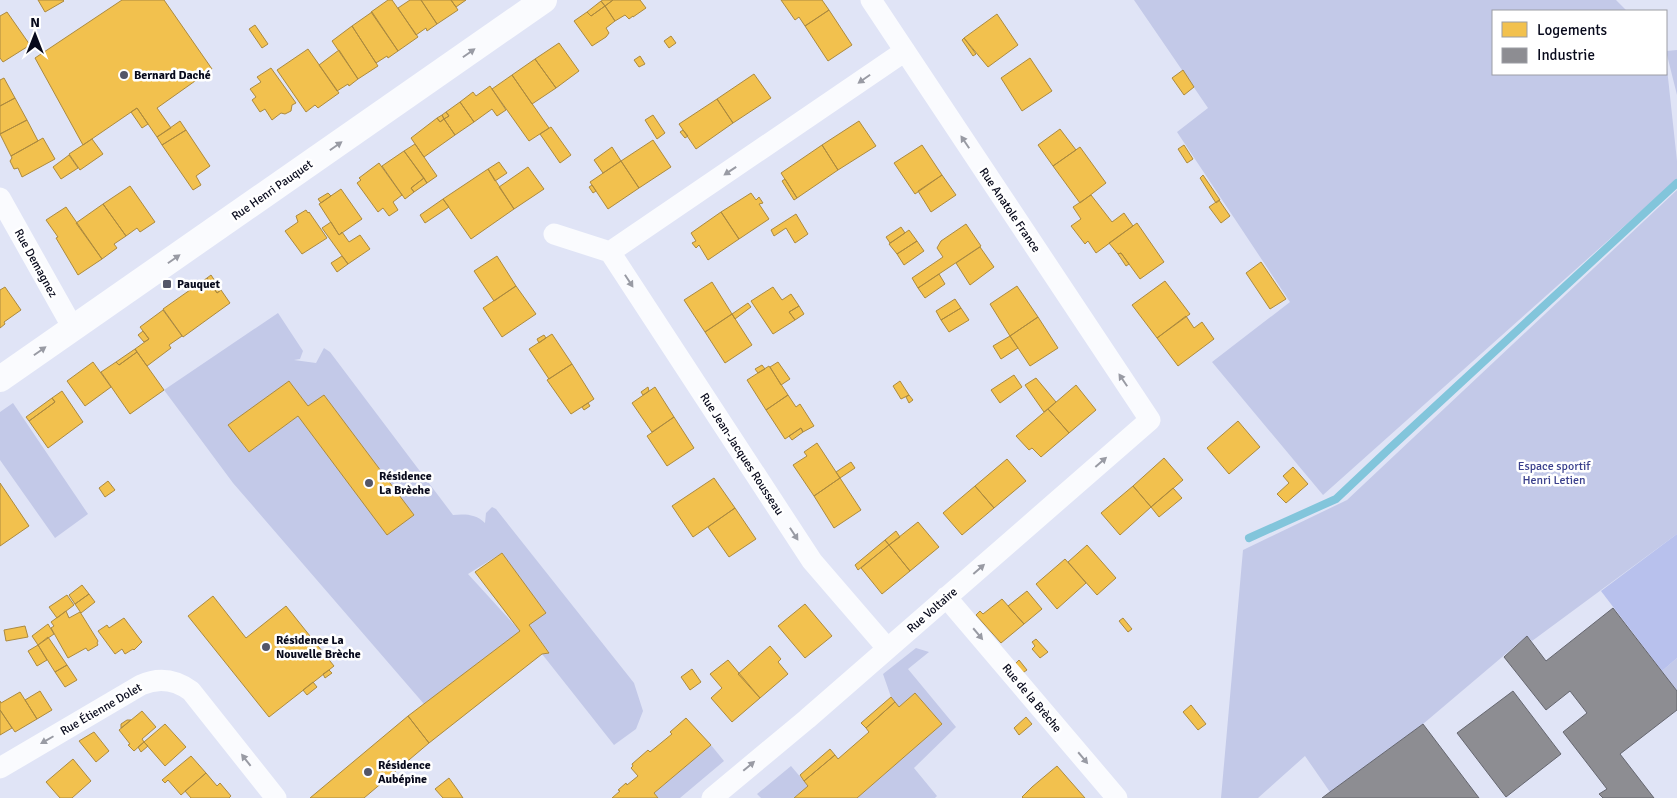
<svg xmlns="http://www.w3.org/2000/svg" width="1677" height="798" font-family="Signika,sans-serif">
<rect width="100%" height="100%" fill="#e0e4f6"/>
<path fill="#c3c9e8" fill-rule="evenodd" d="M1134 0H1616L1627 11H1493V74H1666V59L1677 161V179L1323 495 1212 362 1290 302 1177 132 1208 108Z
M1677 50V95L1666 51Z
M1677 190V534L1532 641 1527 636 1423 724 1330 792 1305 756 1258 798H1221L1243 550 1347 500Z
M278 313 303 351 300 359 294 360 316 363 324 348 330 352 453 515C465 514 476 514 485 523L486 513 492 507 496 509 634 683 643 711 636 729 614 745 542 654 549 652 528 624 546 613 502 553 468 574 520 631 424 704 233 483 164 390ZM289 381 308 406 324 395 414 515 387 534 298 416 249 452 229 425Z
M13 403 88 514 55 538 0 460V412Z
M916 648 929 652 908 669 956 727 914 768 937 796 935 798H857L942 724 915 693 899 707 891 697 883 674Z
M1677 658V691L1662 671Z
M711 745 724 761 680 798H658L654 793Z
M791 766 808 786 794 798H761L757 794Z"/>
<path fill="#b8c1ed" d="M1677 534V658L1662 671 1601 591Z"/>
<path fill="#f2c14e" stroke="#ac8a3f" d="M38 0H63L64 1 45 12Z
M122 0H164L212 69 157 108 171 128 157 137 137 108 83 145 35 58Z
M388 0H392L418 37 398 51 371 12Z
M410 0H421L437 24 427 31 426 28 416 35 398 8Z
M421 0H451L458 10 437 24Z
M451 0H466L456 7Z
M603 0H613L605 6 601 1Z
M613 0H640L646 8 633 17V16L629 19 625 15 615 21 605 6Z
M781 0H822L829 10 805 26 799 17 795 20Z
M601 1 605 6 591 16 587 12Z
M605 6 615 21 606 28 609 33 606 37 592 46 574 21 587 12 591 16Z
M829 10 852 45 828 61 805 26Z
M7 12 30 45 3 62 0 58V16Z
M372 12 398 51 388 58 387 56 376 63 352 26Z
M997 14 1018 45 988 67 964 38Z
M255 25 268 44 262 48 249 29Z
M352 26 378 66 358 79 332 41Z
M671 36 676 43 669 48 664 41Z
M964 38 976 54 973 56 962 40Z
M559 43 579 71 556 88 535 59Z
M308 49 339 93 318 108 315 105 306 112 277 70Z
M339 50 358 79 349 86 348 84 337 91 319 65Z
M640 56 645 64 639 67 634 60Z
M1030 58 1052 91 1022 111 1001 78Z
M535 59 556 88 532 104 512 75Z
M271 68 296 103 292 105 291 111 285 114 281 113 272 120 265 109 260 112 252 100 256 97 250 89 261 82 257 77Z
M1183 70 1194 87 1184 95 1172 78Z
M754 74 771 98 733 123 717 99Z
M512 75 549 128 529 141 492 89Z
M4 78 15 98 0 106V80Z
M490 86 506 110 497 116 492 109 474 122 460 102 473 92 476 96Z
M15 98 27 120 0 134V106Z
M717 99 733 123 696 149 679 124Z
M460 102 474 122 455 135 444 119 449 116 446 112Z
M137 108 148 124 142 128 131 112Z
M446 112 449 116 444 119 442 115Z
M442 115 444 119 440 122 437 118Z
M653 115 665 133 657 139 645 120Z
M437 118 440 122 444 119 455 135 424 157 411 138Z
M27 120 38 141 11 156 0 134Z
M180 121 186 130 162 145 157 137Z
M859 121 876 146 838 170 822 145Z
M551 127 571 155 560 163 540 134Z
M1060 129 1076 150 1053 166 1038 145Z
M186 130 210 166 196 176 201 185 193 190 162 145Z
M683 130 688 136 685 138 680 132Z
M43 138 55 159 22 177 18 168 14 169 10 161 12 158 11 156Z
M92 139 103 154 80 170 69 154Z
M653 140 671 167 639 188 621 161Z
M415 144 437 176 427 183 404 151Z
M822 145 838 170 797 198 781 173Z
M922 145 942 175 915 194 894 163Z
M1184 145 1193 159 1187 163 1178 149Z
M612 147 621 161 603 173 594 160Z
M1080 147 1106 183 1080 203 1053 166Z
M404 151 424 178 411 188 414 192 405 199 382 166Z
M69 155 78 168 61 179 53 167Z
M621 161 639 188 608 209 590 182Z
M499 162 507 173 495 181 488 169Z
M379 163 402 195 393 202 398 210 389 216 383 208 378 212 357 183 361 180 359 178Z
M528 167 544 189 514 209 499 187Z
M488 169 514 209 471 239 443 199Z
M942 175 956 195 931 212 918 191Z
M1203 175 1220 200 1216 203 1200 178Z
M424 178 427 183 414 192 411 188Z
M785 179 797 198 794 200 782 181Z
M592 185 596 191 593 193 589 187Z
M130 186 155 222 140 232 137 228 126 236 103 204Z
M341 189 362 219 339 235 319 204Z
M328 193 331 196 321 203 318 199Z
M751 193 756 200 759 197 763 203 759 204 769 219 739 239 721 212Z
M1091 195 1112 222 1124 213 1133 226 1096 253 1088 241 1085 244 1071 226 1081 219 1073 207Z
M443 199 449 207 425 223 420 215Z
M1219 200 1230 216 1221 223 1209 207Z
M103 204 126 236 114 244 117 248 102 259 76 223Z
M66 207 102 259 78 275 56 238 58 237 46 220Z
M306 210 308 213 309 212 327 238 302 254 285 231 298 222 296 216Z
M721 212 739 239 708 260 699 245 696 248 692 243 696 241 691 233Z
M796 214 808 234 795 243 786 228 774 236 771 230Z
M331 222 339 235 342 232 349 242 360 235 370 249 348 264 322 228Z
M1137 223 1164 262 1140 279 1121 253 1118 254 1109 243Z
M966 224 981 246 918 288 912 278 943 257 937 248 941 241Z
M901 227 905 233 890 243 886 237Z
M909 230 917 241 897 254 889 244Z
M917 241 924 251 904 265 897 254Z
M980 247 994 267 970 285 956 263Z
M1121 253 1129 264 1126 266 1118 254Z
M342 256 348 264 337 272 331 263Z
M497 256 516 286 494 301 474 271Z
M1261 262 1286 299 1270 309 1246 273Z
M939 274 945 284 925 298 918 288Z
M211 275 221 290 217 293 207 278Z
M207 278 217 293 221 290 230 303 183 337 163 309Z
M1165 281 1190 314 1157 338 1132 305Z
M712 282 732 314 705 332 684 300Z
M516 286 536 314 502 337 483 308Z
M1017 286 1038 317 1010 336 990 304Z
M5 287 21 310 4 322 5 324 0 328V290Z
M773 287 782 300 791 294 799 306 789 312 795 320 773 334 751 301Z
M955 299 961 308 941 320 936 311Z
M748 303 751 307 735 319 732 314Z
M799 306 804 314 795 320 789 312Z
M961 308 969 320 949 332 941 320Z
M163 310 182 336 169 345 171 348 147 366 135 349 149 339 140 327Z
M732 314 752 345 725 363 705 332Z
M1186 316 1194 328 1202 322 1214 339 1178 366 1157 338Z
M1038 317 1058 348 1030 366 1010 336Z
M143 331 149 339 144 342 138 335Z
M552 334 572 364 549 379 529 349Z
M544 335 546 338 539 343 537 339Z
M1010 336 1018 348 1001 359 993 346Z
M135 349 137 352 119 365 116 362Z
M137 352 164 390 130 414 101 372 116 362 119 365Z
M93 362 111 387 85 406 67 381Z
M778 362 790 379 781 385 770 367Z
M572 364 594 399 571 414 547 380Z
M762 365 765 369 758 373 755 369Z
M769 366 788 395 766 410 747 380Z
M1014 375 1022 387 1000 403 991 390Z
M1036 378 1056 402 1044 412 1025 385Z
M289 381 308 406 324 395 414 515 387 535 298 416 249 452 228 425Z
M900 381 909 395 901 399 893 386Z
M1076 385 1096 410 1069 433 1048 409Z
M648 387 649 391 643 395 641 392Z
M655 387 674 417 652 432 632 403Z
M62 391 83 422 48 448 29 421 55 402 52 398Z
M788 395 796 407 800 404 814 426 803 432 801 428 785 439 766 410Z
M909 395 913 400 909 403 906 397Z
M52 398 55 402 29 421 26 417Z
M588 403 590 406 584 410 582 407Z
M1048 409 1069 433 1041 457 1032 448 1029 450 1016 436Z
M674 417 694 448 667 466 647 436Z
M1238 421 1260 447 1229 474 1207 448Z
M801 428 803 432 792 440 789 436Z
M817 443 840 478 814 496 793 465 807 456 804 452Z
M1164 458 1183 480 1151 507 1133 486Z
M1007 459 1026 481 994 508 975 486Z
M851 462 855 468 840 478 836 472Z
M1293 467 1308 484 1286 503 1277 494 1289 483 1283 476Z
M714 478 735 508 693 537 672 506Z
M840 478 861 510 834 528 814 496Z
M108 481 115 490 105 497 99 488Z
M0 483 29 526 0 546Z
M975 486 994 508 962 535 943 513Z
M1133 486 1151 507 1120 535 1101 513Z
M1173 488 1182 498 1159 517 1151 507Z
M735 508 756 539 729 557 708 527Z
M918 522 939 547 910 571 889 545Z
M896 531 900 537 889 545 885 540Z
M885 540 889 545 858 570 855 565Z
M889 545 910 571 882 594 861 568Z
M1087 545 1116 578 1097 595 1068 562Z
M502 553 546 613 529 625 549 653 542 654 429 743 408 716 520 631 475 572Z
M1065 559 1086 583 1057 609 1036 584Z
M82 585 89 594 75 604 69 595Z
M1027 591 1042 609 1024 624 1008 606Z
M89 594 95 602 81 613 75 604Z
M67 595 74 605 57 618 49 607Z
M213 596 246 638 286 606 334 666 269 717 188 616Z
M1002 599 1024 624 1001 643 976 615 980 611 983 614Z
M805 604 832 636 805 658 778 626Z
M66 611 69 618 80 612 98 641 97 643 98 645 88 651 86 648 68 658 51 628 54 626 51 622Z
M124 618 142 642 134 650 133 649 125 654 122 649 115 654 98 631 107 625 109 628Z
M1123 618 1132 629 1128 632 1119 621Z
M48 624 54 634 38 645 32 636Z
M25 626 28 637 6 641 4 630Z
M48 637 67 665 55 672 38 645Z
M1036 639 1048 652 1040 658 1032 649 1035 646 1032 642Z
M38 645 47 660 37 666 28 651Z
M770 646 781 659 778 662 788 674 760 698 738 674Z
M728 660 760 698 732 722 711 698 722 688 710 674Z
M1019 660 1027 670 1021 674 1014 665Z
M67 665 77 680 65 687 55 672Z
M692 669 701 682 690 690 681 677Z
M329 670 332 673 325 678 323 674Z
M313 682 317 687 307 695 303 690Z
M40 691 52 710 37 719 25 700Z
M20 692 37 719 15 732 0 710V701L1 703Z
M915 693 942 724 857 798H794L808 786 804 781 835 755 838 759 869 732 866 728 895 702 899 707Z
M891 697 895 702 866 728 861 723Z
M1191 705 1206 724 1198 730 1183 712Z
M0 710 12 728 0 735Z
M142 711 156 727 142 739 144 742 134 751 128 745 130 744 119 730Z
M408 716 429 743 364 798H310Z
M1026 717 1032 724 1019 735 1014 728Z
M686 718 711 745 654 793 658 798H612L620 791 618 790 626 783 627 785 638 776 631 768 633 766 632 764 648 750 650 752 672 734 670 732Z
M127 720H131L121 728V724Z
M165 724 186 747 165 766 144 742Z
M94 732 109 751 96 762 79 741Z
M144 742 148 746 141 752 138 747Z
M830 749 835 755 804 781 800 775Z
M191 756 206 773 181 795 168 780 165 783 162 780Z
M73 759 91 781 72 798H60L46 782Z
M1057 766 1085 798H1023L1022 797 1032 787Z
M206 773 217 786 220 783 231 796 229 798H191L185 791Z
M449 778 457 789 463 798H443L435 789Z"/>
<path fill="#8d8d92" stroke="#65666f" d="M1613 608 1677 691V710L1620 754 1654 798H1603L1599 794 1607 789 1563 732 1587 713 1570 691 1546 710 1504 657 1527 636 1546 661Z
M1513 691 1561 754 1506 797 1457 733Z
M1423 724 1479 798H1322L1330 792Z"/>
<g fill="none" stroke-linecap="round" stroke-linejoin="round">
<path stroke="#82c5db" stroke-width="8" d="M1249 538 1336 499 1389 449 1677 183"/>
<path stroke="#fafbfe" stroke-width="21" d="M0 198 73 328
M554 234 610 252
M946 597 1117 798
M887 648 812 561 610 252 905 51
M0 768 141 685C159 677 176 680 191 691L276 798
M712 798 807 719 1150 420 871 0"/>
<path stroke="#fafbfe" stroke-width="26" d="M0 379 544 0"/>
</g>
<defs><path id="oneway-solid" d="M-6-.8H1V-3.2L6.5 0L1 3.2V.8H-6Z" transform="scale(1.25)"/></defs>
<g fill="#999ba4">
<use href="#oneway-solid" transform="translate(469 53) rotate(-35)"/>
<use href="#oneway-solid" transform="translate(864 79) rotate(145)"/>
<use href="#oneway-solid" transform="translate(965 142) rotate(-124)"/>
<use href="#oneway-solid" transform="translate(336 146) rotate(-35)"/>
<use href="#oneway-solid" transform="translate(730 171) rotate(146)"/>
<use href="#oneway-solid" transform="translate(174 259) rotate(-35)"/>
<use href="#oneway-solid" transform="translate(629 281) rotate(57)"/>
<use href="#oneway-solid" transform="translate(40 351) rotate(-35)"/>
<use href="#oneway-solid" transform="translate(1123 380) rotate(-124)"/>
<use href="#oneway-solid" transform="translate(1101 462) rotate(-41)"/>
<use href="#oneway-solid" transform="translate(794 534) rotate(57)"/>
<use href="#oneway-solid" transform="translate(979 569) rotate(-41)"/>
<use href="#oneway-solid" transform="translate(978 634) rotate(50)"/>
<use href="#oneway-solid" transform="translate(47 740) rotate(150)"/>
<use href="#oneway-solid" transform="translate(1083 758) rotate(50)"/>
<use href="#oneway-solid" transform="translate(246 760) rotate(-128)"/>
<use href="#oneway-solid" transform="translate(749 766) rotate(-40)"/>
</g>
<g fill="#545668" stroke="#fff" stroke-width="2">
<circle cx="124" cy="75" r="5"/>
<rect x="162" y="279" width="10" height="10" rx="2.5"/>
<circle cx="369" cy="483" r="5"/>
<circle cx="266" cy="647" r="5"/>
<circle cx="368" cy="772" r="5"/>
</g>
<g text-anchor="middle" stroke-width="5" stroke-linejoin="round" paint-order="stroke">
<g font-size="12" font-weight="bold" fill="#080a1c" stroke="#fff" text-anchor="start">
<text x="134" y="79">Bernard Daché</text>
<text x="177" y="288">Pauquet</text>
<text x="379" y="480">Résidence<tspan x="379" dy="14">La Brèche</tspan></text>
<text x="276" y="644">Résidence La<tspan x="276" dy="14">Nouvelle Brèche</tspan></text>
<text x="378" y="769">Résidence<tspan x="378" dy="14">Aubépine</tspan></text>
</g>
<g font-size="12" fill="#080a1c" stroke="#fff">
<text transform="translate(272 190) rotate(-35)" y="4">Rue Henri Pauquet</text>
<text transform="translate(1010 210) rotate(56)" y="4">Rue Anatole France</text>
<text transform="translate(36 263) rotate(61)" y="4">Rue Demagnez</text>
<text transform="translate(742 454) rotate(57)" y="4">Rue Jean-Jacques Rousseau</text>
<text transform="translate(932 610) rotate(-41)" y="4">Rue Voltaire</text>
<text transform="translate(1032 698) rotate(50)" y="4">Rue de la Brèche</text>
<text transform="translate(101 709) rotate(-30)" y="4">Rue Étienne Dolet</text>
</g>
<g font-size="12" fill="#3a408c" stroke="#fff">
<text x="1554" y="470">Espace sportif<tspan x="1554" dy="14">Henri Letien</tspan></text>
</g>
</g>
<rect x="1492" y="10" width="175" height="65" fill="#ffffff" stroke="#9c9da4"/>
<rect x="1502" y="22" width="25" height="15" fill="#f2c14e" stroke="#9c9da4"/>
<text x="1537" y="35" font-size="15" fill="#080a1c">Logements</text>
<rect x="1502" y="48" width="25" height="15" fill="#8d8d92" stroke="#9c9da4"/>
<text x="1537" y="60" font-size="15" fill="#080a1c">Industrie</text>
<g transform="translate(35 35)" stroke="#ffffff" stroke-width="4" paint-order="stroke">
<path d="M0-4L9 19L0 12L-9 19Z" fill="#080a1c"/>
<text y="-8" font-size="14" font-weight="bold" text-anchor="middle" fill="#080a1c">N</text>
</g>
</svg>
